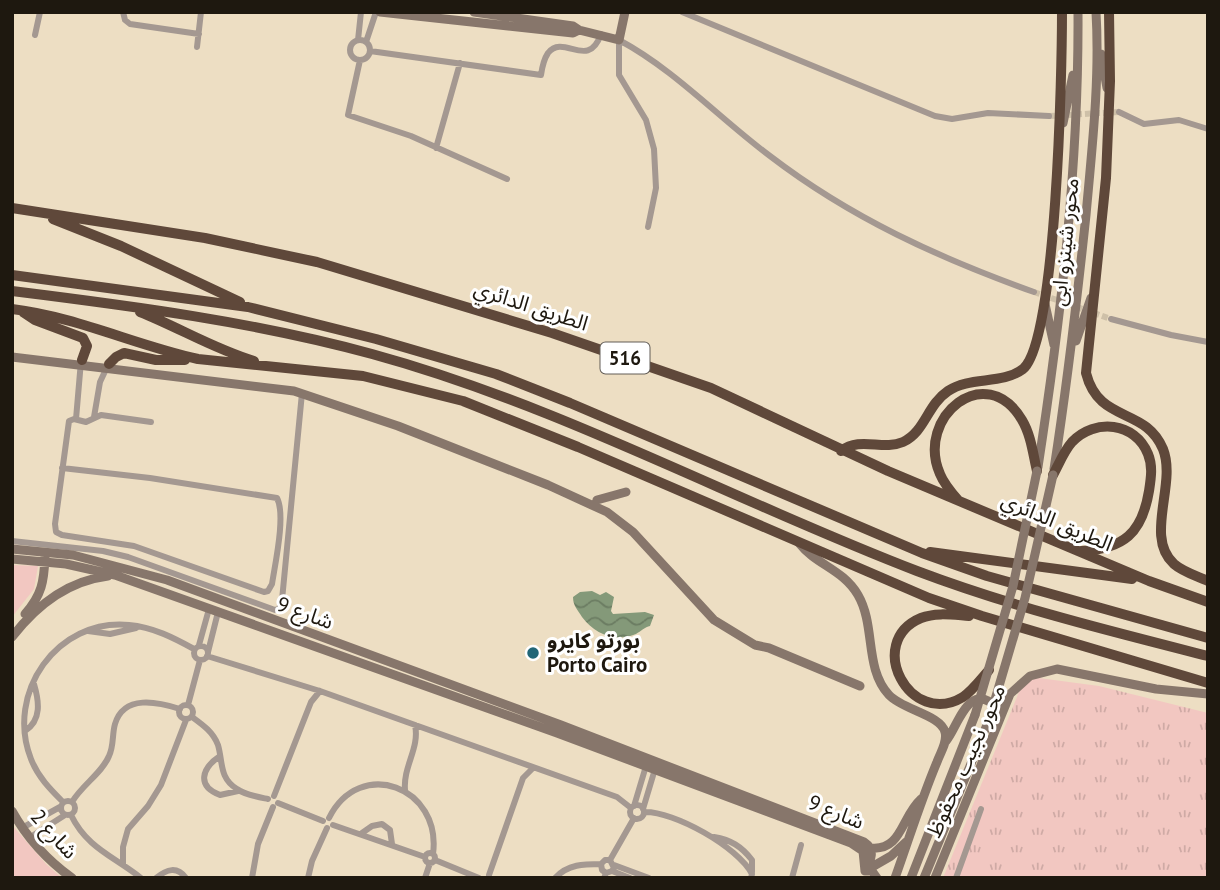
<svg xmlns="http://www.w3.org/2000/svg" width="1220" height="890" font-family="'PT Sans','Noto Sans Arabic',sans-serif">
<defs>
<pattern id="grass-tufts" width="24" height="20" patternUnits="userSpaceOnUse" patternTransform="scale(1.75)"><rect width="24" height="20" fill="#f2c7c1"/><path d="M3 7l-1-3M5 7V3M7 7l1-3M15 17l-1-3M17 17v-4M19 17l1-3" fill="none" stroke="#cfaaa5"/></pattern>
<pattern id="water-waves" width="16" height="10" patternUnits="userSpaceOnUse" patternTransform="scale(1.75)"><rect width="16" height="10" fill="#849979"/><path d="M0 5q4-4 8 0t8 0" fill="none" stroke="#6b7c62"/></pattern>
</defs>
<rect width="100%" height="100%" fill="#eddec3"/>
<path fill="url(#grass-tufts)" d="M1039 678 1099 686 1208 713V878H943L1019 692 1030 680Z"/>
<path fill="#f2c7c1" d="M12 565 38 566 34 589 12 617Z
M12 825 46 864 62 878H12Z"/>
<path fill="url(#water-waves)" d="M592 591 600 595 606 592 614 597 611 611 613 614 645 612 654 615 650 626C645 627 641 631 636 634 615 643 595 634 582 617 578 610 573 606 573 597L580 592Z"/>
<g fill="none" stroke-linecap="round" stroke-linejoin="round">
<path stroke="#cec0a8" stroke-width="6" stroke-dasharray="6 3" stroke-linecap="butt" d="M1049 116 1119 112
M1034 292 1111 319"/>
<path stroke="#a49891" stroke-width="6" d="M123 12 125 20 130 24 199 34
M682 12 935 116 952 119 988 113 1049 116
M35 35 40 12
M358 40 361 12
M350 50a10 10 0 1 1 20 0a10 10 0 1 1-20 0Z
M366 42 376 12
M197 47 201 12
M370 51 541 75C542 68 544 59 548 53 564 33 588 71 601 34
M360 60 348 115 411 136 507 179
M1119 112 1144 124 1179 120 1208 129
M436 148 460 63
M648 227 656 188 654 149 646 120 619 75V40C675 70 719 118 770 156 851 218 939 258 1034 292
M1111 319 1171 335 1208 342
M94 417 100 382 108 365
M76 419 81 361
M62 468 150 478 277 498C286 515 275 564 272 584L268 591 264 592 134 546 62 535 56 532 55 524 69 421 74 419 86 422 101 415 151 422
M12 541 103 551 128 557 275 610 279 609 282 600 302 393
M88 631 110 634 136 628
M199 645 209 609
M194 653a7 7 0 1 1 14 0a7 7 0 1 1-14 0Z
M208 652 218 612
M207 656 320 691 617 797 631 808
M179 712a7 7 0 1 1 14 0a7 7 0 1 1-14 0Z
M188 705 200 660
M192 717C203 725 213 732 218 745 223 762 219 778 237 789 245 795 258 797 268 799
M25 731C42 720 39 701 34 684
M220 756C202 768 196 786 220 795L238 791
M405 790C403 766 420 748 415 725
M274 796 311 702 320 691
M61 808a7 7 0 1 1 14 0a7 7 0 1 1-14 0Z
M63 802C50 789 38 777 31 759 5 693 57 618 129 625 153 627 174 638 194 649
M72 802C82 785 102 773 109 756 114 746 112 734 115 724 124 694 158 702 180 709
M278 803 323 821
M630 812a7 7 0 1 1 14 0a7 7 0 1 1-14 0Z
M634 806 646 766
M643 809 655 769
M644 812C674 811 738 847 752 874L751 878
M71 815C87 848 113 856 141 878
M329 818C360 756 442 787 433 854
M333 825 425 857
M22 828 60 807
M362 833 372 826 382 824 390 830 392 844
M714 837C731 840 741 846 752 860V872
M29 838 65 815
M425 858a5 5 0 1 1 10 0a5 5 0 1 1-10 0Z
M435 860 479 878
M610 860 634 818
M123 864V847L128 829 148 806 161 785 186 720
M614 865 649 878
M612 871 630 878
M489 875 523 778 533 768
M156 878C167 869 177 866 186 878
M252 878 258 844 273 807
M308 878 312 861 327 828
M425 878 430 863
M555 878C568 864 584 864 601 864
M604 878 606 873 612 871 614 868 610 860H605L601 864 602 870 606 873
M792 878 801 845
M956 878 981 809"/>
<path stroke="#87766b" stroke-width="9" d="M380 12 573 33 579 30
M474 12 573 26 579 30 619 40 625 12
M1101 54 1107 88
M1063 123 1073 75
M1045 304 1054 345
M1076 341 1091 298
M12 357 294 391 398 426 548 485 607 512 633 532 714 620 755 645 769 648 860 686
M1038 467C1061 317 1079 164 1078 12
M1054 469C1067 385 1077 300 1086 215 1092 148 1100 79 1096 12
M597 500 626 492
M799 543C816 565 843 569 858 595 876 626 864 668 889 695 903 710 941 715 945 732 948 742 940 753 937 762 921 800 909 839 895 878
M12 549 73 555 167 580 561 725 864 842C876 850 871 860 865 871
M12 559 66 564 115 575 557 733 851 843 863 851 865 871
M25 614C42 595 44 581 45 557
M12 637C36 606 68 581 108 576
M946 741C958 727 969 678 998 709
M12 811C27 838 47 860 72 878
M871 848C902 851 901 817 921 799
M865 871 891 856 906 842
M865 871H872L877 878
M911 878 975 715
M924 878 989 720
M935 878 1010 694 1030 676 1057 669 1156 689 1208 694"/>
<path stroke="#5f483a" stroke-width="10" d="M1109 12 1110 81 1106 178 1086 373C1099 424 1145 406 1163 449 1177 484 1144 537 1174 564 1183 572 1197 576 1208 581
M12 208 205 238 317 262 552 333 711 388 888 471 1149 581 1208 602
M53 219 121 246 240 302
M12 275 248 307 376 339 496 374 570 403 922 553 987 576 1208 638
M12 291C133 306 255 322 372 354 562 406 734 501 917 571 1012 607 1110 631 1208 656
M12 309C77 317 135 345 198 359L363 376 463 401 578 447 929 598 982 616 1208 683
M23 312 35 320 83 338 87 346 82 360
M140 312C178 327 214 349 254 361
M109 364 116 357 124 353 156 360H185
M841 451C861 436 882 451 903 442 925 432 927 405 948 391 970 376 1002 385 1023 369 1057 341 1062 67 1062 12
M1053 475C1059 464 1064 451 1072 442 1095 418 1135 422 1148 454 1153 466 1151 478 1149 491 1142 533 1124 549 1081 551
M958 500C951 492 944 484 940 474 915 417 986 359 1022 420 1031 435 1033 454 1037 471
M930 552 1132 579
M969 616C954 615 936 612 921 618 864 642 910 729 963 697 973 690 981 679 989 670"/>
<path stroke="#87766b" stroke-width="9" d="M975 715 1013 586 1037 471
M989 720 1025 598 1053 475"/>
</g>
<circle fill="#267" stroke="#fff" stroke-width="2.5" cx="533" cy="653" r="7"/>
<g text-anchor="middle" stroke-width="6" stroke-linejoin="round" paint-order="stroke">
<rect fill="#fff" stroke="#625d57" stroke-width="2" x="600.5" y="342.5" width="49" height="31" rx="5"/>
<g font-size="19" font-weight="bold" fill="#1e180f">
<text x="625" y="365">516</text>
</g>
<g font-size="21" fill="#1e180f" stroke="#fff">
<text transform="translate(1065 242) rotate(-84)" y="7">محور شينزو ابى</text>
<text transform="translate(531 306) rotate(18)" y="7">الطريق الدائري</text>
<text transform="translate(1057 522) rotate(23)" y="7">الطريق الدائري</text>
<text transform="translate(305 613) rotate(20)" y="7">شارع 9</text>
<text transform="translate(966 761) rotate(-66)" y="7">محور نجيب محفوظ</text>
<text transform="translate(836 812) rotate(22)" y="7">شارع 9</text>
<text transform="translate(54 834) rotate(48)" y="7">شارع 2</text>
</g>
<g font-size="21" font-weight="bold" fill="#1e180f" stroke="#fff" text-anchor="start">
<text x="547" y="648">بورتو كايرو<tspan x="547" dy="24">Porto Cairo</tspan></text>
</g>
</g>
<rect width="1220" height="890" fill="none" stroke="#1e180f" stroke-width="28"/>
</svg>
